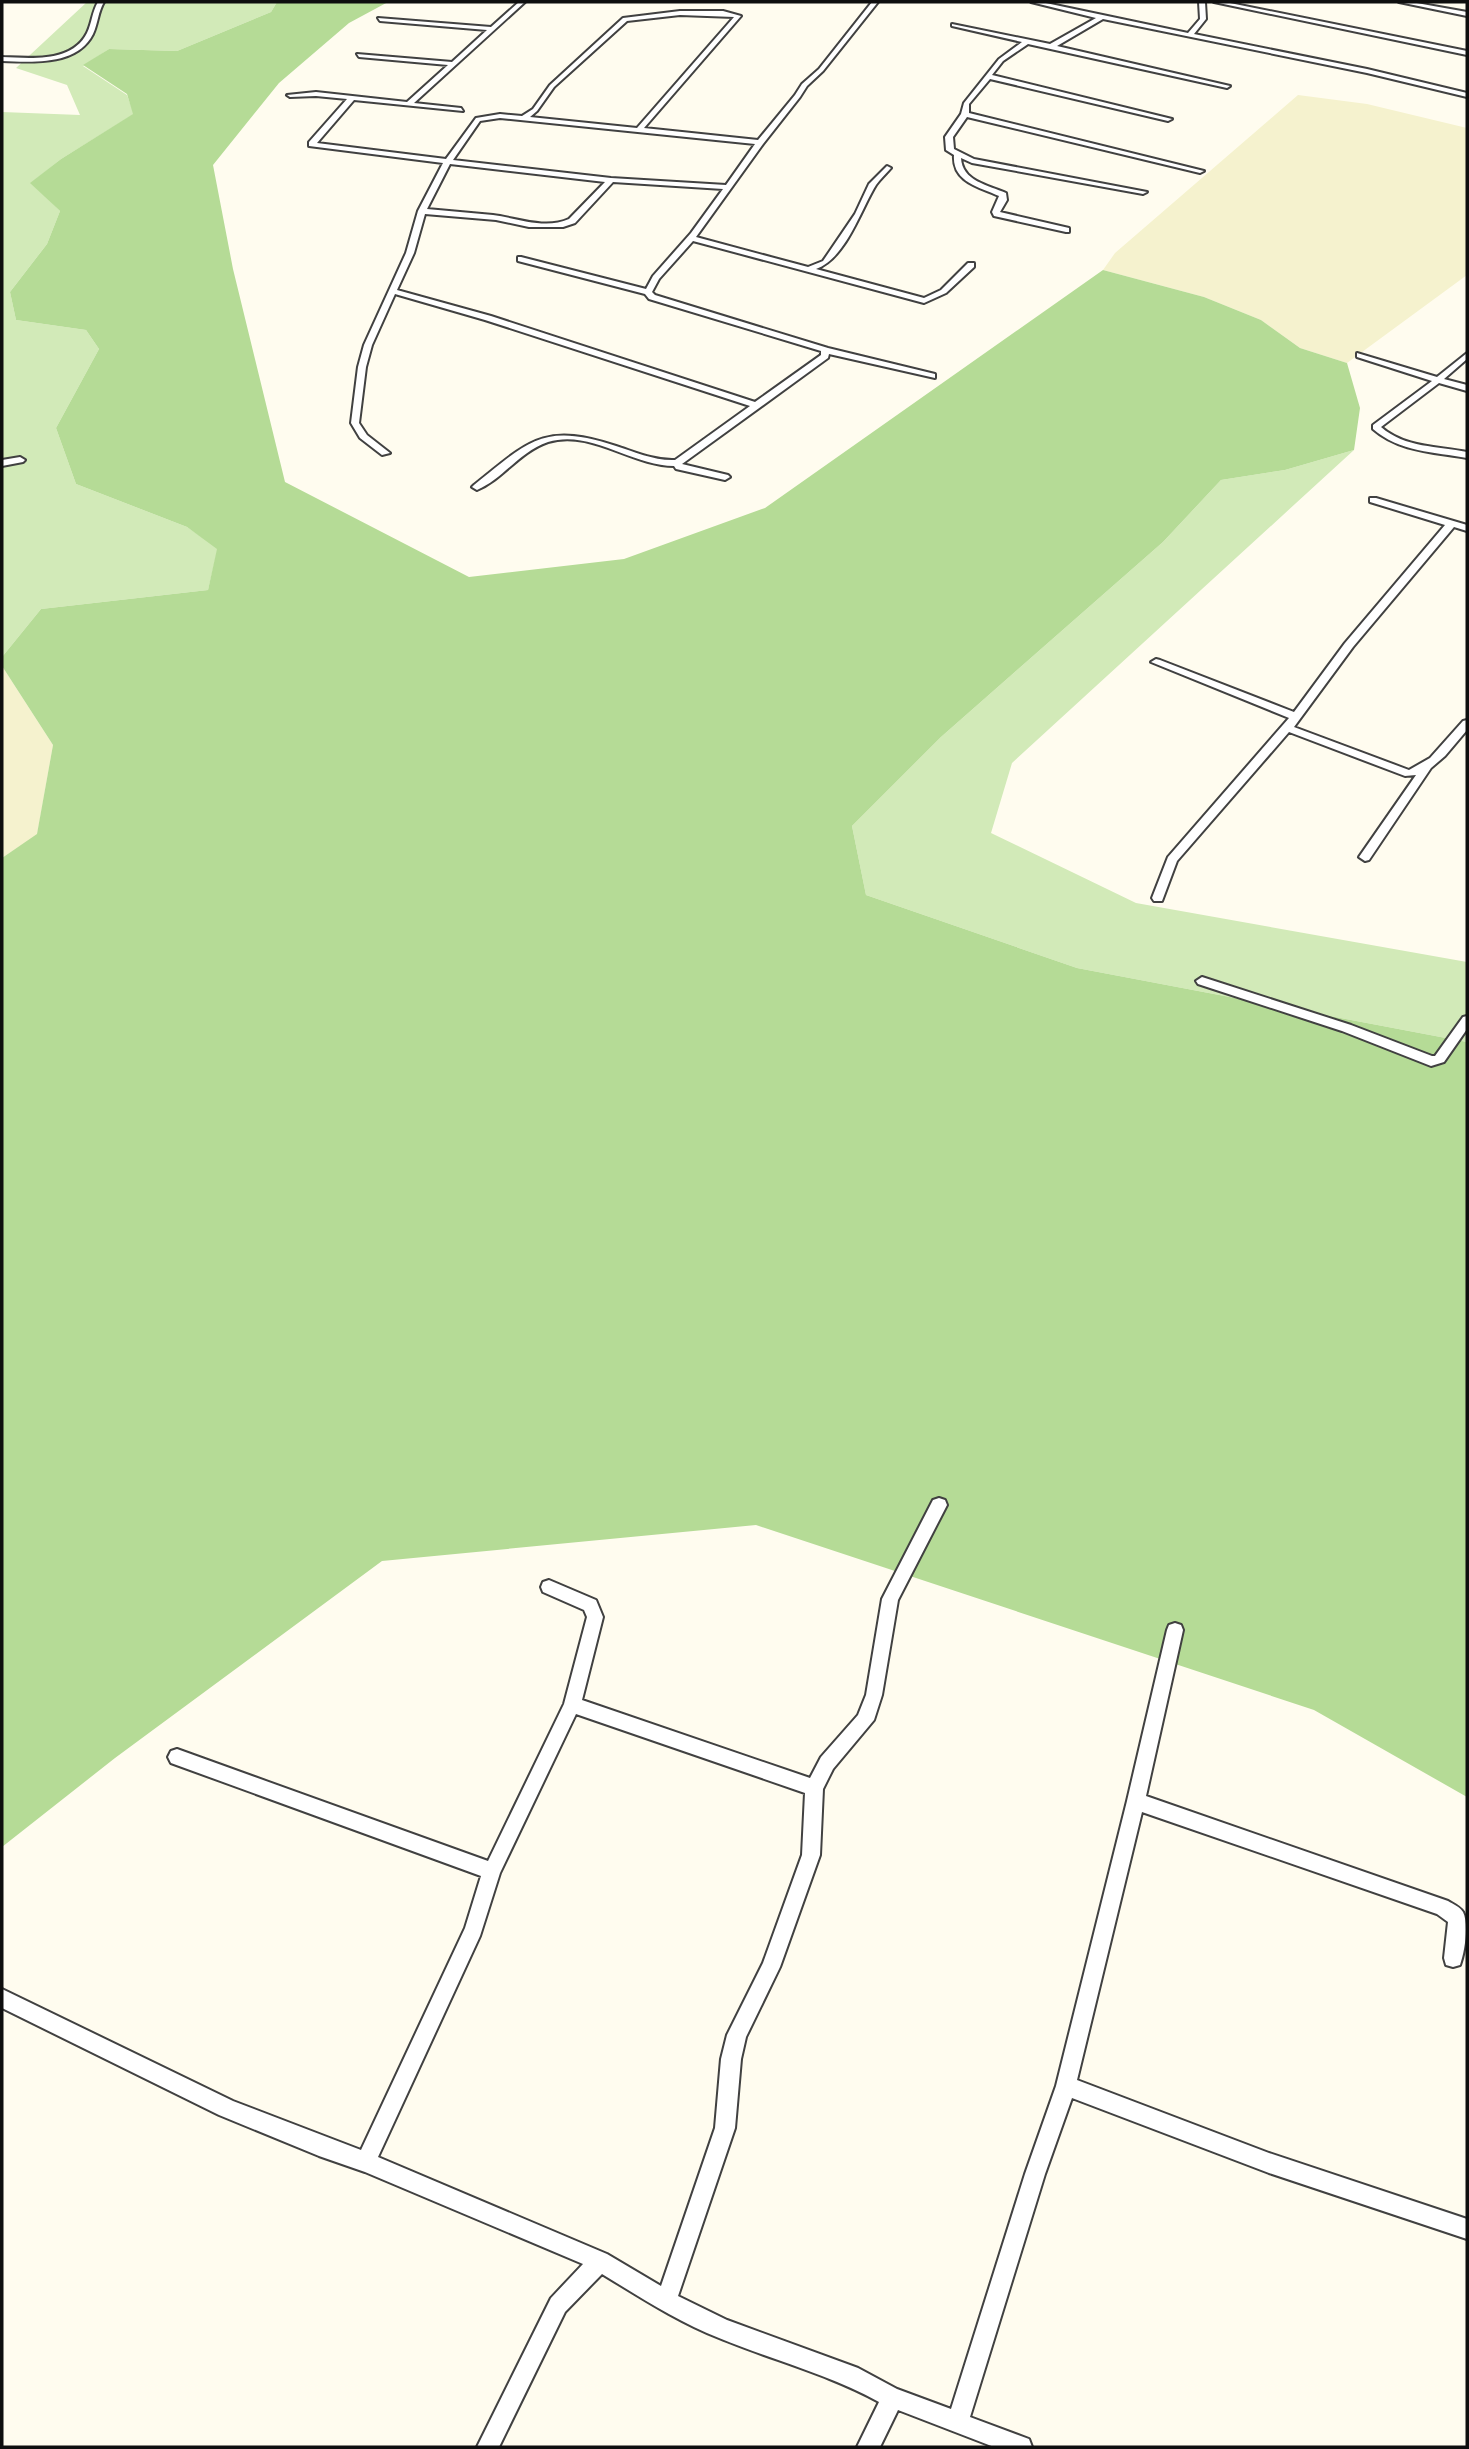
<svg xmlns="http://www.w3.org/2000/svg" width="1469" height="2449" font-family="Lora,serif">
<rect width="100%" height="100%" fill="#fffcef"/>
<path fill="#f5f2ce" d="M1298 95 1367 104 1467 128V275L1347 363 1300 348 1261 320 1204 297 1103 270 1115 253Z
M2 666 53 745 37 835 2 858Z"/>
<path fill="#d2eab8" d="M87 2H277L271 12 177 51 109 49 83 66 127 95 134 114 61 159 31 183 60 211 47 244 10 292 16 320 86 330 99 349 56 428 76 484 187 527 218 548 208 590 41 609 2 657V112L80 115 67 85 16 68Z
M1354 450 1012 763 991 833 1136 903 1467 962V1042L1077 968 866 895 852 826 941 737 1163 542 1221 480 1285 470Z"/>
<path fill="#b5db96" d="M277 2H388L349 23 279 83 213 165 233 269 285 482 469 577 624 559 765 508 1103 270 1204 297 1261 320 1300 348 1347 363 1360 408 1354 450 1285 470 1221 480 1163 542 941 737 852 826 866 895 1077 968 1467 1042V1797L1314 1710 756 1525 382 1561 115 1758 2 1847V858L37 834 53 745 2 666V657L41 609 208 590 217 549 187 527 76 484 56 428 99 349 86 330 16 320 10 292 47 244 60 211 30 183 61 159 133 114 127 94 83 65 109 49 177 51 271 12Z"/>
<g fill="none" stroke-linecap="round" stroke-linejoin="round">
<defs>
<path id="minor" d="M98 2H104C98 12 98 23 93 34 77 66 32 62 2 61V57C30 58 72 63 87 33 92 23 92 12 98 2Z
M519 2H525L414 103 461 108 463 111 354 100 317 143 446 159 476 118 500 114 522 116 533 109 550 85 623 18 680 11H723L741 16 644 128 758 140 795 95 802 84 819 69 872 2H878L823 71 807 86 800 97 763 144 696 237 808 267 823 261 855 214 869 184 887 166 891 168C886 174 880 179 876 185 860 211 846 258 816 269L924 298 941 290 968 263H974V267L946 293 924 303 693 241 659 279 652 292 655 295 828 348 935 374V378L829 354 828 358 682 464 728 475 730 477 725 480 676 469 674 466C632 466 591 429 548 442 519 452 503 479 477 490L472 487 474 485C529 441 543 422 616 446 635 452 655 461 675 460L750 406 485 320 395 294 372 345 366 367 359 423 367 435 390 453 382 455 360 438 351 423 358 367 364 345 406 253 418 211 443 163 309 146V142L347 99 316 96 290 97 287 95 316 92 407 102 448 65 359 57 357 54 452 62 487 30 380 21 378 18 491 27ZM680 15 734 17 637 128 530 117 537 111 554 87 627 21ZM500 118 755 144 726 185 611 178 453 160 480 121ZM450 164 605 182 569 219C545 230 517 218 493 215 471 213 449 211 427 209ZM613 182 723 189 691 233 653 276 646 289 521 257H518V261L645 294 649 299 821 351V355L755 402 491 316 397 290 414 253 425 214 496 220 529 227H563L575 223Z
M1031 2H1041L1188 33 1200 19 1199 2H1205L1206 19 1194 34 1367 69 1467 93V97L1367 73 1103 19 1057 46 1230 86 1227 88 1028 44 1003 61 992 75 1172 119 1168 121 990 79 969 104V113L1204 171 1200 173 967 117 953 137 954 149 974 159 1147 192 1143 194 972 163 961 158C962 181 988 185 1006 193L1007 200 1000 212 1069 228V232H1066L994 216 992 212 999 196C979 187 952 182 954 155L946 150 945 137 961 114 964 103 999 59 1022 42 952 26V24L1050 44 1096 18Z
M1214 2H1225L1467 51V55Z
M1399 2H1411L1467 12V16Z
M1357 353 1437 377 1467 353V359L1444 379 1467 385V391L1439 383 1381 427C1405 448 1438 446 1467 452V458C1435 452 1399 452 1373 429V425L1432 381 1357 357Z
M20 457 25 460 23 462 2 466V460Z
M1370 498H1376L1467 525V531L1454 527 1353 647 1294 727 1409 770 1430 758 1463 721 1467 720V730L1445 756 1431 768 1369 860 1365 861 1359 857 1416 775 1405 776 1289 732 1177 861 1162 901H1154L1152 898 1168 857 1289 718 1151 662 1156 659 1160 660 1294 712 1345 643 1445 525 1370 502Z
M1202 977 1351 1025 1432 1056H1435L1463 1017 1467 1016V1029L1444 1062 1431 1066 1342 1031 1198 984 1196 981Z
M939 1498 945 1500 947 1505 898 1600 882 1695 874 1720 833 1769 823 1789 820 1855 780 1967 746 2037 741 2059 735 2128 678 2296 727 2320 858 2368 897 2389 951 2409 1025 2174 1056 2086 1127 1801 1167 1630 1169 1625 1175 1623 1181 1625 1183 1630 1146 1796 1448 1901C1453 1904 1460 1907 1463 1912 1469 1924 1465 1951 1460 1965L1453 1967 1446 1965 1444 1958 1448 1922 1437 1914 1142 1812 1077 2080 1269 2153 1467 2219V2239L1269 2173 1072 2098 1045 2174 970 2417 1029 2439 1032 2447H994L898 2410 880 2447H857L879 2402C828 2374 772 2360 719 2338 678 2322 640 2297 602 2274L565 2312 499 2447H477L551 2298 583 2264 365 2172 319 2156 219 2115 2 2008V1989L233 2101 361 2150 465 1928 481 1876 171 1763 168 1757 171 1751 177 1749 488 1861 564 1704 587 1617 584 1610 543 1592 541 1587 543 1582 549 1580 596 1600 603 1617 582 1700 810 1778 821 1757 858 1715 866 1695 882 1599 933 1500ZM576 1714 805 1793 802 1855 763 1963 727 2035 721 2059 715 2128 661 2286 607 2254 378 2157 480 1936 500 1873Z"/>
</defs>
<use href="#minor" stroke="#414141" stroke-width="4"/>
<use href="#minor" fill="#fff" fill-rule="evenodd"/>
</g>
<rect width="1469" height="2449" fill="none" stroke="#0e0e0e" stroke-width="7"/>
</svg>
